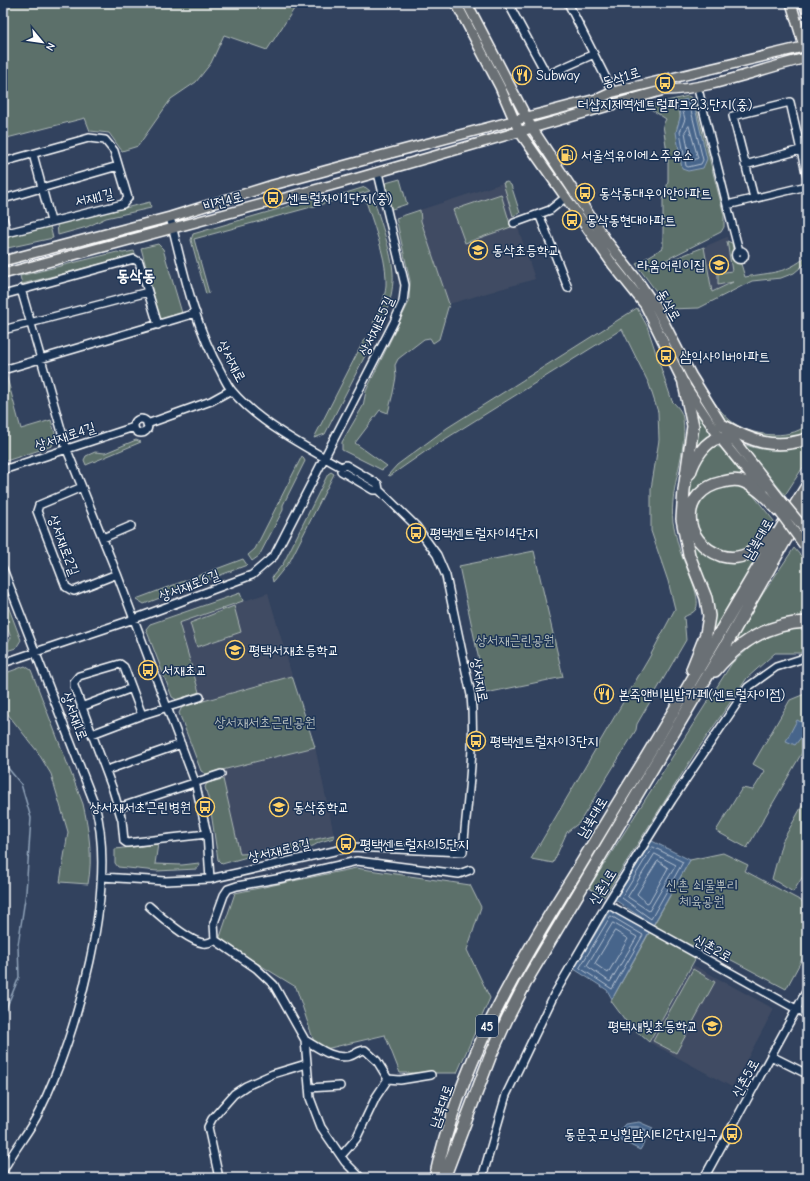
<svg xmlns="http://www.w3.org/2000/svg" width="810" height="1181" font-family="'Comic Neue','Poor Story',sans-serif">
<rect width="100%" height="100%" fill="#32425e"/>
<filter id="ink" filterUnits="userSpaceOnUse"><feTurbulence type="fractalNoise" baseFrequency=".025" numOctaves="2"/><feDisplacementMap in="SourceGraphic" scale="8" xChannelSelector="R" yChannelSelector="G"/><feConvolveMatrix kernelMatrix="1 2 1 2 8 2 1 2 1" color-interpolation-filters="sRGB"/></filter>
<g filter="url(#ink)">
<path fill="#414c63" d="M503 183 535 279 449 304 421 221 420 210Z
M727 237 733 282 711 292 704 247Z
M268 593 292 676 202 702 179 623Z
M315 747 334 835 257 853 240 854 221 770Z
M693 965 774 1009 732 1087 649 1042Z"/>
<path fill="#5b6f6b" stroke="#adb7b5" fill-rule="evenodd" d="M3 3H298L267 50 224 35 211 63 196 82 171 99 138 146 122 151 109 133 90 131 85 118 3 139Z
M688 96 694 99 724 215V227L721 232 648 269 704 247 712 292 733 282 718 285V273L732 271 727 241 732 243 734 257 741 261 745 259 741 264 745 277C772 272 786 274 807 256V262L794 273 781 278 752 281 699 308 669 309 636 264 663 248V200L668 182V159L663 125 666 119 646 106ZM677 102 703 168 677 127C681 118 682 114 675 106Z
M400 179 407 204 389 210 382 184Z
M507 182 511 185 520 213 513 216 503 183Z
M365 187 370 191 194 239 209 293 206 294 191 240 193 234 316 198 327 199Z
M501 194 511 227 465 243 453 210Z
M373 196C379 219 395 259 393 281 392 296 388 309 381 323H373C380 310 387 295 386 279 386 256 372 221 365 198Z
M150 202 151 208 106 218 87 227 58 235 57 224Z
M420 210 421 221 449 304 439 339 433 343 430 338 424 339 398 359 395 365 396 377 393 393 388 413 380 410 355 443 387 466 382 470 342 450V442L363 406 366 391 409 302 410 281 396 218Z
M50 226 53 238 3 249V238Z
M158 244 163 249 182 313 162 319 159 316 141 248Z
M134 251 136 255 22 284 20 276 117 252 123 253Z
M637 308 647 326 672 401C677 406 682 411 683 419 688 452 669 487 673 522 675 531 677 542 680 551 684 564 702 597 696 609 694 613 687 615 684 617L686 640 637 724 636 730 579 823 567 832 553 863 531 859 649 658 675 609 668 581 651 531V489L659 440 658 412 649 384 622 329 426 451 390 476 388 475 397 465 447 428Z
M365 338 370 346 325 434 314 438Z
M3 374H6L21 429 51 420 56 437 52 446 3 462Z
M698 379C706 390 721 414 731 421 750 436 788 441 807 425V433C778 446 750 441 725 421 718 416 704 389 698 379Z
M694 408 709 429V438L692 460Z
M136 440 141 442 86 465 84 460 86 456 95 452 105 453Z
M807 442V461L785 495 743 444C765 452 786 453 807 442Z
M713 446 720 447 749 483 719 480 688 515 711 555 762 550 707 644 699 574 686 523 691 475 698 460Z
M302 456 305 461 283 505V510L259 556 252 561 248 555 255 549Z
M331 472 334 474 290 561 273 582 272 577 283 564 328 474Z
M733 484 749 490 774 521 767 536 741 553 716 551 693 526 696 504 713 487Z
M794 548 800 555 807 559V616L793 618 729 650 758 601Z
M534 551 563 677 486 693 459 566Z
M243 559 247 565 144 604 136 599Z
M3 593 21 640 16 648 3 652V644L7 643 11 638 3 615Z
M240 593 243 601 179 623 199 692 177 700 172 697 146 629 150 624Z
M234 606 241 632 197 647 190 623Z
M795 627 807 628V653H775L747 678 694 755 604 897 589 888 732 663 762 637Z
M25 666 31 670 83 804C89 830 93 858 88 884L60 882 68 832 51 774 37 751 3 708V674Z
M292 676 315 747 206 774 201 771 179 713 182 707Z
M807 693V744L747 848 716 831 742 788 753 790 765 771 753 764 790 700Z
M223 779 240 854 257 853 334 835V838L320 842 313 846 257 858 247 857 222 864 218 860 210 805 205 787 207 783Z
M807 797V870L793 892 772 879 782 842Z
M158 844 155 864 182 865 199 863 200 865 197 869 157 871 118 867 115 863V849Z
M723 853 748 865 745 871 807 904V950L786 989 703 945 649 1042 628 1024 611 1001 690 860Z
M356 868 470 885 481 907 467 950 490 998 457 1073H400L385 1035 317 1051 296 987 219 940 235 893Z
M693 969 715 982 676 1053 653 1041Z"/>
<path fill="#46658b" stroke="#90a3b9" d="M687 99 694 104 707 159 703 168 688 171 682 169 676 132 681 114 675 105 677 102Z
M797 720 803 723 807 730 795 745 786 741Z
M652 841 690 860 653 925 615 900Z
M610 910 649 932 612 999 607 990 574 969Z
M639 1122 653 1128 640 1150 614 1137 625 1124Z"/>
<g fill="none" stroke-linecap="round" stroke-linejoin="round">
<path stroke="#b5c1d1" stroke-width="1" d="M687 103 690 106 703 160 701 164 688 167 686 166 680 132 685 119 681 105Z
M689 126 698 158 692 161 690 160 685 132Z
M653 847 683 862 651 919 622 898Z
M655 854 676 865 649 911 628 897Z
M659 861 668 868 649 902 647 903 637 894 657 862Z
M611 916 643 935 612 989 580 968Z
M613 923 637 937 610 982 587 966Z
M615 931 628 939 608 973 595 964Z
M628 1127H638L646 1130 638 1144 622 1136Z"/>
<path stroke="#90a3b9" stroke-width="1.5" d="M3 762 21 784 31 818 26 892 18 945 19 977 3 1016"/>
<defs>
<path id="minor" d="M508 3 547 75 594 54
M568 3 613 92
M699 93 727 205 807 186
M33 154 51 221
M3 162 89 138 105 140 114 151 128 198 123 204 3 234
M745 165 800 150
M754 198 733 116 790 102 807 177
M3 199 118 166
M727 205 739 251
M539 214 568 288
M170 217C183 269 194 325 221 372 224 378 227 385 232 391 258 422 305 447 341 467V471L373 490H379
M3 218 7 233
M514 223 550 210 566 197
M735.5 255a4.5 4.5 0 1 1 9 0a4.5 4.5 0 1 1-9 0Z
M21 289 67 450 117 574 195 782 207 834 210 879
M3 295 134 259 139 262 158 325
M3 330 148 292
M3 370 196 313
M134 426a7 7 0 1 1 14 0a7 7 0 1 1-14 0Z
M147 424 211 401 231 390
M3 470 134 427
M82 487 39 505 37 511 66 587 71 590 74 591 117 574
M103 538 131 526
M3 569 95 805C118 888 77 1036 39 1112 29 1133 13 1150 3 1171
M3 663 134 619 252 575 274 556 394 322 403 302 405 285 378 173
M81 707 132 688
M142 715 124 667 120 664 79 676 74 682V686L113 790 122 820 124 841 127 843 207 834
M92 734 142 715 200 697
M107 770 181 744
M118 808 221 774
M102 877 165 881 210 879 352 847 463 852C467 800 476 747 471 695L446 576 437 555 416 526 379 490 378 484 346 465 341 467
M607 904 807 1015
M149 906C160 916 189 941 203 943 207 944 211 942 215 940
M305 1040C319 1048 333 1060 350 1056 356 1054 359 1050 365 1050L377 1061 388 1079 400 1080 431 1075
M771 1056 807 1074
M309 1088 340 1086
M341 1156 356 1139 376 1097 388 1079
M219 1178 208 1127 212 1119 234 1094 246 1086 273 1074 306 1064
M361 1178 345 1162 321 1127 310 1098 305 1040 274 985 256 968 215 940 214 923 224 895 228 889 237 886 282 878 357 861 459 874 470 870
M482 1178 506 1095 554 995 607 904 672 800 748 687 776 667 801 659H807
M704 1178 807 990"/>
<path id="major" d="M456 3 500 87 519 131 613 265 645 305 684 384 720 438 763 491
M467 3 532 128 606 240 638 281 656 307 691 375 722 425 784 504
M791 3 804 46 807 50
M804 3 807 12
M3 261 170 217 273 185 372 158 600 98 613 92 807 46
M3 274 344 182 664 90C711 90 761 68 807 58"/>
<path id="highway" d="M684 384 693 426 684 490 682 519 689 555 706 598 709 616 706 634 692 669
M722 425C751 441 773 450 807 439
M690 473C694 460 705 440 720 438 724 437 729 439 733 440
M771 534C759 549 743 562 722 556 680 542 679 491 723 482 730 480 737 479 744 482 758 488 769 500 779 511
M715 671C739 642 768 623 807 622
M435 1178C460 1064 514 971 575 874 596 839 617 804 639 769 696 675 749 580 807 486
M444 1178 490 1057 507 1019 528 978 727 643 807 502"/>
</defs>
<use href="#minor" stroke="#fff" stroke-width="10"/>
<use href="#major" stroke="#fff" stroke-width="12"/>
<use href="#highway" stroke="#fff" stroke-width="14"/>
<use href="#minor" stroke="#1d3557" stroke-width="7"/>
<use href="#major" stroke="#6a7074" stroke-width="9"/>
<use href="#highway" stroke="#6a7074" stroke-width="11"/>
<defs>
<path id="major-bridge" d="M784 504 807 532
M779 511 804 545"/>
</defs>
<use href="#major-bridge" stroke="#fff" stroke-width="12" stroke-linecap="butt"/>
<use href="#major-bridge" stroke="#6a7074" stroke-width="9"/>
</g>
</g>
<defs>
<symbol id="restaurant-ring" viewBox="-11 -11 22 22"><circle r="9.5" fill="#1d3557" stroke="#ffd166" stroke-width="1.5"/><path d="M-5-6h1v4h1v-4h1v4h1v-4h1v5L-1.5 .5V6h-2V.5L-5-1ZM5-6V6H3V1.5H1.5Q1.5-4 5-6Z" fill="#ffd166"/></symbol>
<symbol id="bus-ring" viewBox="-11 -11 22 22"><circle r="9.5" fill="#1d3557" stroke="#ffd166" stroke-width="1.5"/><path d="M-5-6H5V4H4V6H2V4H-2V6H-4V4H-5ZM-3.5-4V0h7V-4ZM-3.5 1.2v1.5H-2V1.2ZM2 1.2v1.5H3.5V1.2Z" fill="#ffd166"/></symbol>
<symbol id="fuel-ring" viewBox="-11 -11 22 22"><circle r="9.5" fill="#1d3557" stroke="#ffd166" stroke-width="1.5"/><path d="M-5.5-6h7V0h2V4h1.3V-2.5L3-4.5l.8-.8L6-3V5H2.5V1h-1V6h-7ZM-4.2-4.7v3.2H.2V-4.7Z" fill="#ffd166"/></symbol>
<symbol id="school-ring" viewBox="-11 -11 22 22"><circle r="9.5" fill="#1d3557" stroke="#ffd166" stroke-width="1.5"/><path d="M0-5L7-2L0 1L-7-2ZM-4 1L0 2.5L4 1V4Q0 6-4 4Z" fill="#ffd166"/></symbol>
</defs>
<g fill-rule="evenodd">
<use href="#restaurant-ring" x="511" y="64" width="22" height="22"/>
<use href="#bus-ring" x="654" y="72" width="22" height="22"/>
<use href="#fuel-ring" x="556" y="144" width="22" height="22"/>
<use href="#bus-ring" x="574" y="182" width="22" height="22"/>
<use href="#bus-ring" x="262" y="187" width="22" height="22"/>
<use href="#bus-ring" x="561" y="209" width="22" height="22"/>
<use href="#school-ring" x="467" y="239" width="22" height="22"/>
<use href="#school-ring" x="708" y="254" width="22" height="22"/>
<use href="#bus-ring" x="655" y="345" width="22" height="22"/>
<use href="#bus-ring" x="405" y="522" width="22" height="22"/>
<use href="#school-ring" x="224" y="639" width="22" height="22"/>
<use href="#bus-ring" x="137" y="659" width="22" height="22"/>
<use href="#restaurant-ring" x="593" y="683" width="22" height="22"/>
<use href="#bus-ring" x="465" y="730" width="22" height="22"/>
<use href="#bus-ring" x="194" y="796" width="22" height="22"/>
<use href="#school-ring" x="268" y="796" width="22" height="22"/>
<use href="#bus-ring" x="335" y="833" width="22" height="22"/>
<use href="#school-ring" x="701" y="1015" width="22" height="22"/>
<use href="#bus-ring" x="721" y="1123" width="22" height="22"/>
</g>
<g text-anchor="middle" stroke-width="3" stroke-linejoin="round" paint-order="stroke">
<rect fill="#1d3557" stroke="#bbc2cd" stroke-width="1" x="476" y="1015" width="22" height="22" rx="3"/>
<g font-size="13" font-weight="bold" fill="#fff">
<text x="487" y="1031">45</text>
</g>
<g font-size="14" fill="#fff" stroke="#1d3557" text-anchor="start">
<text x="536" y="80">Subway</text>
<text x="665" y="109" text-anchor="middle">더샵지제역센트럴파크2,3,단지(중)</text>
<text x="581" y="160">서울석유이에스주유소</text>
<text x="599" y="198">동삭동대우이안아파트</text>
<text x="287" y="203">센트럴자이1단지(중)</text>
<text x="586" y="225">동삭동현대아파트</text>
<text x="492" y="255">동삭초등학교</text>
<text x="705" y="270" text-anchor="end">라움어린이집</text>
<text x="680" y="361">삼익사이버아파트</text>
<text x="430" y="538">평택센트럴자이4단지</text>
<text x="249" y="655">평택서재초등학교</text>
<text x="162" y="675">서재초교</text>
<text x="618" y="699">본죽앤비빔밥카페(센트럴자이점)</text>
<text x="490" y="746">평택센트럴자이3단지</text>
<text x="191" y="812" text-anchor="end">상서재서초근린병원</text>
<text x="293" y="812">동삭중학교</text>
<text x="360" y="849">평택센트럴자이5단지</text>
<text x="698" y="1031" text-anchor="end">평택새빛초등학교</text>
<text x="718" y="1139" text-anchor="end">동문굿모닝힐맘시티2단지입구</text>
</g>
<g font-size="14" fill="#fff" stroke="#1d3557">
<text transform="translate(621 77) rotate(-17)" y="5">동삭1로</text>
<text transform="translate(94 197) rotate(-13)" y="5">서재1길</text>
<text transform="translate(223 201) rotate(-15)" y="5">비전4로</text>
<text transform="translate(669 305) rotate(60)" y="5">동삭로</text>
<text transform="translate(376 326) rotate(-65)" y="5">상서재로5길</text>
<text transform="translate(232 361) rotate(62)" y="5">상서재로</text>
<text transform="translate(65 436) rotate(-18)" y="5">상서재로4길</text>
<text transform="translate(758 539) rotate(-60)" y="5">남북대로</text>
<text transform="translate(64 545) rotate(69)" y="5">상서재로2길</text>
<text transform="translate(189 585) rotate(-21)" y="5">상서재로6길</text>
<text transform="translate(480 680) rotate(80)" y="5">상서재로</text>
<text transform="translate(75 716) rotate(69)" y="5">상서재1로</text>
<text transform="translate(592 817) rotate(-59)" y="5">남북대로</text>
<text transform="translate(279 850) rotate(-13)" y="5">상서재로8길</text>
<text transform="translate(602 887) rotate(-58)" y="5">신촌1로</text>
<text transform="translate(713 948) rotate(29)" y="5">신촌2로</text>
<text transform="translate(745 1078) rotate(-61)" y="5">신촌5로</text>
<text transform="translate(441 1106) rotate(-71)" y="5">남북대로</text>
</g>
<g font-size="14" fill="#b5bebc" stroke="#1d3557">
<text x="515" y="645">상서재근린공원</text>
<text x="265" y="727">상서재서초근린공원</text>
<text x="702" y="890">신촌 쇠물뿌리<tspan x="702" dy="16">체육공원</tspan></text>
</g>
<g font-size="16" font-weight="bold" fill="#fff" stroke="#1d3557">
<text x="136" y="281">동삭동</text>
</g>
</g>
<rect width="810" height="1181" fill="none" stroke="#1d3557" stroke-width="16"/>
<rect x="8" y="8" width="794" height="1165" fill="none" stroke="#fff" stroke-width="1.5" filter="url(#ink)"/>
<g transform="translate(42 42) rotate(119)" stroke="#1d3557" stroke-width="3" paint-order="stroke">
<path d="M0-3L7 15L0 10L-7 15Z" fill="#ffffff"/>
<text y="-6" font-size="11" font-weight="bold" text-anchor="middle" fill="#ffffff">N</text>
</g>
</svg>
